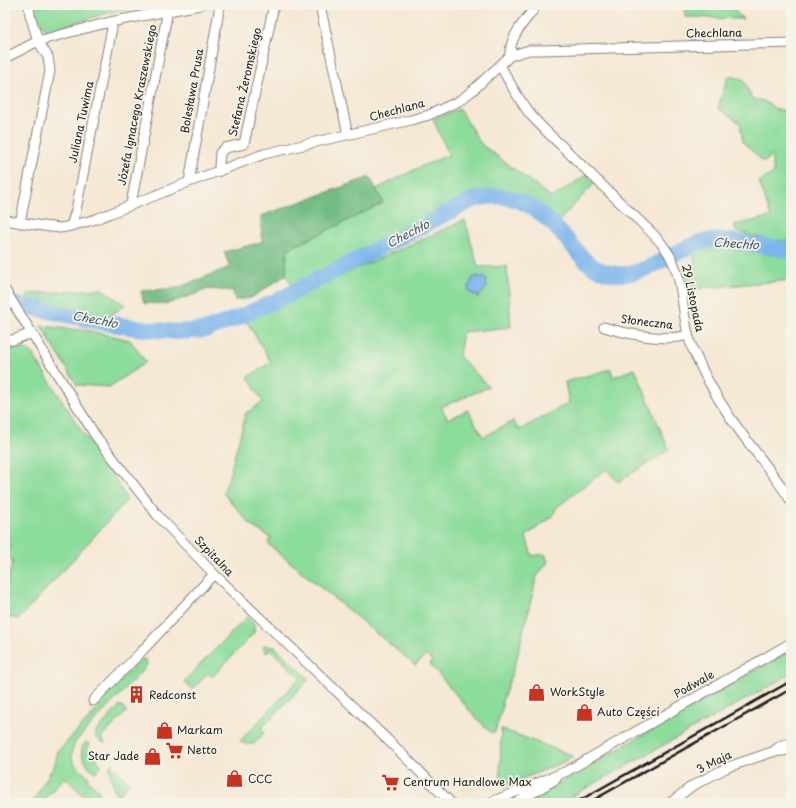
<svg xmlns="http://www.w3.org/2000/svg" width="796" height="808" font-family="'Playpen Sans',sans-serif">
<rect width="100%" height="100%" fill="#f7f3e8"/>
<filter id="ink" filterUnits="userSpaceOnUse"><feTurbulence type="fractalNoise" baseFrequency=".025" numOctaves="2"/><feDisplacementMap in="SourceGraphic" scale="8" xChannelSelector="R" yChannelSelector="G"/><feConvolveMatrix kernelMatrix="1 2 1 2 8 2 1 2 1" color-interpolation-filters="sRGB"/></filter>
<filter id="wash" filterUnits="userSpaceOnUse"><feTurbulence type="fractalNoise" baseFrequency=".012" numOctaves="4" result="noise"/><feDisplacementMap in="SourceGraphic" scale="16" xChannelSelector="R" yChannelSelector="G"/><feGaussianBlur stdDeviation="0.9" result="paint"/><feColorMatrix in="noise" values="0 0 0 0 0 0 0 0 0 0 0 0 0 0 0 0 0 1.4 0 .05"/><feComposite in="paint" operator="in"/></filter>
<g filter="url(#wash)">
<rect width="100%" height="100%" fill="#f5e8d4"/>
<path fill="#8cdc9b" stroke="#547c5c" d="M35 5H145L139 8 104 14 48 31 35 20 33 6Z
M684 5H729L743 19 685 17Z
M728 76 743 79 752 99 764 101 777 110H787L789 100H791V241H771L736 231 734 225 771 217 759 182 774 173 771 155 764 163 743 142 740 123 718 108Z
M459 109 481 144 552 198 586 175 595 183 559 221 529 199 503 193 483 194 465 198 293 287 286 275 287 250 383 203 376 189 420 167 449 155 433 119Z
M465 220 478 267 507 266 511 327 463 332 459 356 489 387 441 407 448 419 468 410 483 437 513 421 519 430 569 403 565 382 611 369 613 377 635 369 669 450 618 482 606 469 556 508 553 516 526 536 532 556 545 554 548 562 537 576 516 661 503 699 501 704 503 705 495 732H490L470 711 430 664 432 661 427 655 415 665 268 544 271 538 252 526 223 493 229 477 246 413 263 402 248 377 271 362 249 325 244 319Z
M727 245 791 252V280L682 290 681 277 696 271 693 250 700 247Z
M102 289 125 305 107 318 27 302 28 294Z
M41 326 91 331 130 340 146 362 109 387 77 385Z
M5 348 26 349 31 352 83 433 112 473 127 500 19 619 5 616V591L13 560 6 558 10 545 5 544Z
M247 617 254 625V633L212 677 208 673 192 690 184 681Z
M265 644 267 646 275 647 309 679 261 729 264 733 254 744H245L240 741 300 678 270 649 266 653 263 646Z
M791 650V674L560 803H524Z
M143 659 146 660 147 664 145 668 76 741C66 758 75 767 89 777L87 780C94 786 106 793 96 803H90L65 777 41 803H32L55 764 58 751 99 708 97 705 140 660Z
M121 705 127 711 101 738 105 743 100 741 96 737V731Z
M501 729 571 755 573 758 503 787 500 774Z
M86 742 90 744 87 749 96 758 102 767 95 772C86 764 79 757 83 745Z
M111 764 130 783 121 792 120 796 116 797 109 768Z"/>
<path fill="#71bc83" stroke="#466c50" d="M370 177 383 203 287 250 286 275 251 298 235 300 233 291 209 289 167 304 144 303 141 291 177 288 230 267 224 252 262 242 261 216Z"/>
<path fill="#7cb5ec" stroke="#4c6884" d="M477 276 486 278 487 287 478 297 469 292 468 289 472 279Z"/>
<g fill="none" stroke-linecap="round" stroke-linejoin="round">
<path stroke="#7cb5ec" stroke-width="2.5" d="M682 257V250
M42 299 43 310"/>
<path stroke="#7cb5ec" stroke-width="16" d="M5 302 95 321 137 328 177 332 205 330 235 319 278 300 471 201C516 185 544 213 571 244 579 254 588 266 600 270 635 284 657 260 687 248 691 246 696 243 701 242 731 236 761 248 791 250"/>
</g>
</g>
<g filter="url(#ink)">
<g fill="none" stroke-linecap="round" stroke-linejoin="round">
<defs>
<path id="minor" d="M320 5 348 135
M510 56C509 36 526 20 537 5
M5 58 38 41 71 32 110 22 200 5
M500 65C509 81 518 99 530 114 540 126 552 137 564 148 585 169 607 190 629 211 641 223 655 234 665 248 687 278 679 318 694 352 708 384 727 415 748 442 763 462 778 480 791 501
M220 171 219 166 220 153 225 148 244 144 274 5
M189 182 220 5
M131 204 168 10
M5 220 43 226 60 228 71 226 96 219 189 182 264 154 411 120 429 115 459 101 472 91 510 56 529 50H541L791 43
M20 223 50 71 48 57 38 41 30 15 29 5
M71 226 76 210 112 28 110 22
M5 290 95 435 158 516 214 574 394 746 451 803
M604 327C627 334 665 342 688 335
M5 340H13L32 333
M93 701 142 651 214 574
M775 750 782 745 791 743
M489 803 567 771 791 643
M516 803 556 779
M670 803 692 786 728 767 772 752 791 750"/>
</defs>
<use href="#minor" stroke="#888278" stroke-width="11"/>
<use href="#minor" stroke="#fff" stroke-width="9"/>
<path stroke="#1c1c1c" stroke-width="2.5" d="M575 803 791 681
M588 803 791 689"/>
</g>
</g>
<defs>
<symbol id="shop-bare" viewBox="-9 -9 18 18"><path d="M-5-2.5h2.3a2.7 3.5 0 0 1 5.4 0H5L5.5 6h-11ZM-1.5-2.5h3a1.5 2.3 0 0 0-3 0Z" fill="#c8321e" stroke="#f7f3e8" stroke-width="2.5" paint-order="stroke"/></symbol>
<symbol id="building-bare" viewBox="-9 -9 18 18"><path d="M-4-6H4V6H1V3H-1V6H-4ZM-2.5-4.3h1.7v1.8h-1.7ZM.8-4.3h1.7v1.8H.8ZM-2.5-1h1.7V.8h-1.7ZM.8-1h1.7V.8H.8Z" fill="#c8321e" stroke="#f7f3e8" stroke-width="2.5" paint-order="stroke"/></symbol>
<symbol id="supermarket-bare" viewBox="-9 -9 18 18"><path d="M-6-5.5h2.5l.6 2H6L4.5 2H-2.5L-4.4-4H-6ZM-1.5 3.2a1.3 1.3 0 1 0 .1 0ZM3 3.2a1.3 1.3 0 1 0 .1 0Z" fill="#c8321e" stroke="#f7f3e8" stroke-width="2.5" paint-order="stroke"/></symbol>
</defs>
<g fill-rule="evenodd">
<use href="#shop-bare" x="524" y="680" width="25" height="25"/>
<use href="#building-bare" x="124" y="682" width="25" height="25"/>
<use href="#shop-bare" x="572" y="700" width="25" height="25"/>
<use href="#shop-bare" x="152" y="718" width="25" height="25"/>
<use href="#supermarket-bare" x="162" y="738" width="25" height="25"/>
<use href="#shop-bare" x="140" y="744" width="25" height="25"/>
<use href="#shop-bare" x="222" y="766" width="25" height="25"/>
<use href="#supermarket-bare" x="378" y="770" width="25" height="25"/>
</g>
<g text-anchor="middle" stroke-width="3.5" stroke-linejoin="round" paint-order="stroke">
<g font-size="11" fill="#1c1c1c" stroke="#f7f3e8">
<text transform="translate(714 33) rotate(-1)" y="4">Chechlana</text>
<text transform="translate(245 82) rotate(-77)" y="4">Stefana Żeromskiego</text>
<text transform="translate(192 91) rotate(-80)" y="4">Bolesława Prusa</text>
<text transform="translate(137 105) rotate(-79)" y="4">Józefa Ignacego Kraszewskiego</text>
<text transform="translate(397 110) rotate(-15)" y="4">Chechlana</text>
<text transform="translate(81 122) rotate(-78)" y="4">Juliana Tuwima</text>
<text transform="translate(693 298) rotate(78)" y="4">29 Listopada</text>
<text transform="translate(647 322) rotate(7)" y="4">Słoneczna</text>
<text transform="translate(214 556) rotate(46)" y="4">Szpitalna</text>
<text transform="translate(694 684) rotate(-29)" y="4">Podwale</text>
<text transform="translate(714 762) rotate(-26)" y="4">3 Maja</text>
</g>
<g font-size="11" fill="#1c1c1c" stroke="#f7f3e8" text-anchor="start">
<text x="550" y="696">WorkStyle</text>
<text x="149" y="699">Redconst</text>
<text x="597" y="716">Auto Części</text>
<text x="177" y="734">Markam</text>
<text x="187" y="754">Netto</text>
<text x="139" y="760" text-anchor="end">Star Jade</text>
<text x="248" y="783">CCC</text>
<text x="403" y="786">Centrum Handlowe Max</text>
</g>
<g font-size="12" font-style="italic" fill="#42596f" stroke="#f7f3e8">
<text transform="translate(408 234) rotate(-27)" y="4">Chechło</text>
<text transform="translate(736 244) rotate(4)" y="4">Chechło</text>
<text transform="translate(95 320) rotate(11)" y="4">Chechło</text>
</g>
</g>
<rect width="796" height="808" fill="none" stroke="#f7f3e8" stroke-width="20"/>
</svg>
